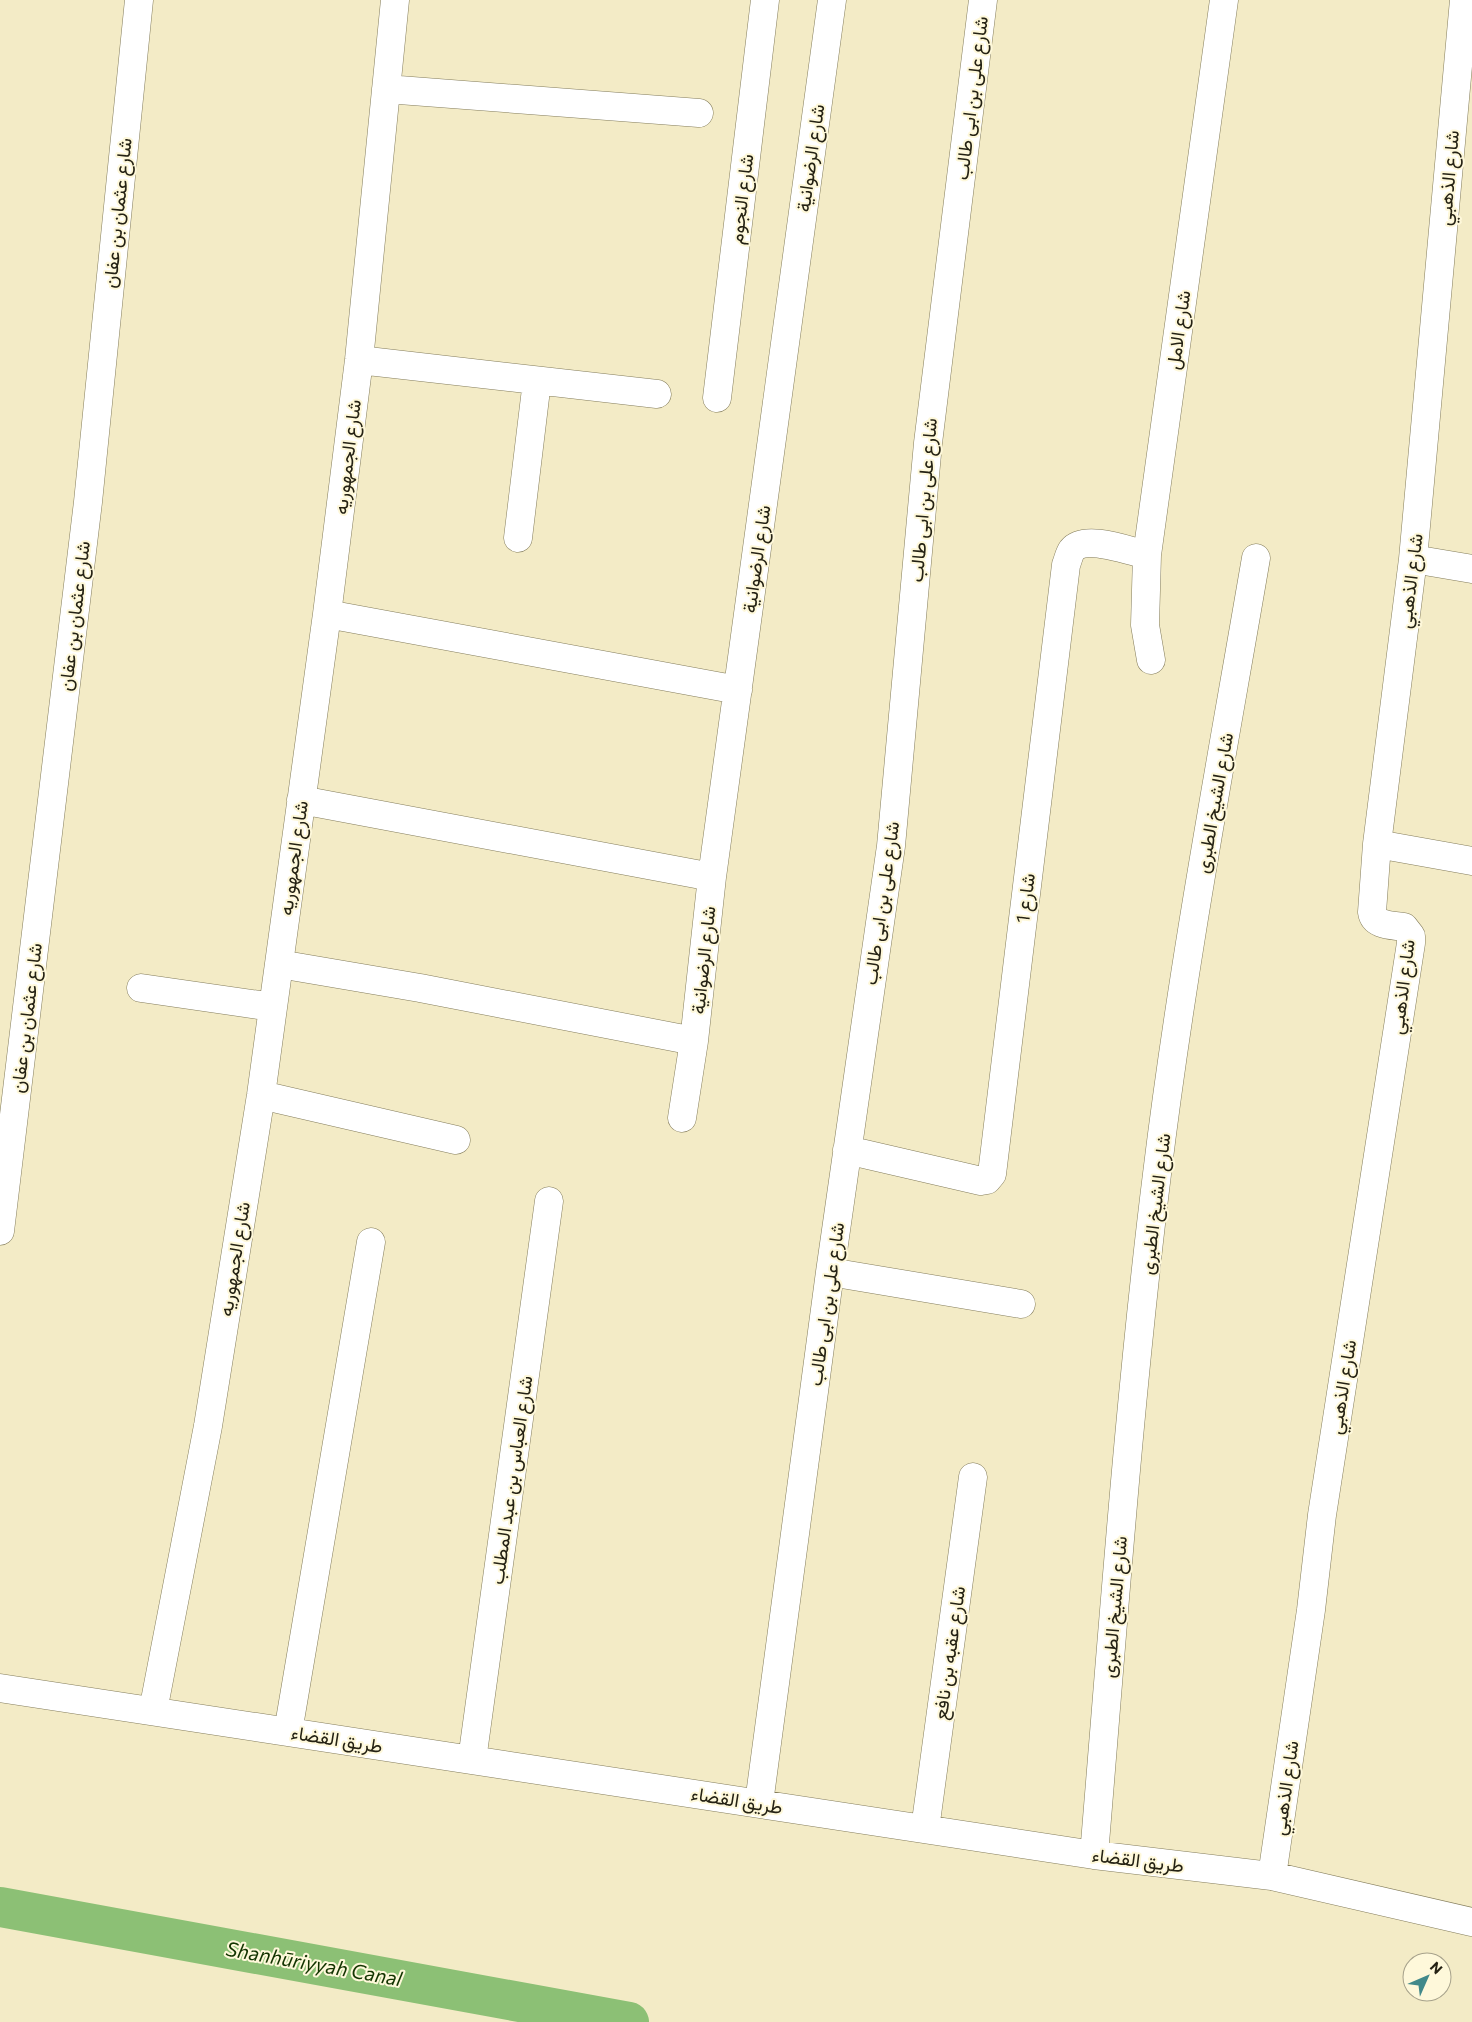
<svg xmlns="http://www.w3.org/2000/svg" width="1472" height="2022" font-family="Commissioner,Vazirmatn,sans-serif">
<rect width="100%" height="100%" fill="#f3ebc6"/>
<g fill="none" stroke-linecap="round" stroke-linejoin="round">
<path stroke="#8cc075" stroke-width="40" d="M0 1907 629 2022"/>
<defs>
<path id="minor" d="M386 89 699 113
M359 360 657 394
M717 398 765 0
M518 538 537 381
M1413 559 1472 569
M327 614 738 690
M1151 660 1145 625 1147 555 1224 0
M301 800 712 877
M1377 844 1472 861
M279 964 420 988 694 1041
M141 988 273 1007
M261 1095 456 1140
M682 1118 694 1041 712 877 832 0
M847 1150 981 1181 987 1180 992 1174 1066 565C1068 560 1069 554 1072 550 1085 534 1129 551 1147 555
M0 1231 88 502 139 0
M830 1272 1021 1304
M0 1688 1094 1855 1272 1876 1472 1922
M153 1711 208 1426 261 1095 327 614 359 360 395 0
M288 1732 371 1242
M472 1760 549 1201
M759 1803 830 1272 891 846 928 443 983 0
M925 1829 973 1477
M1094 1855C1113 1628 1129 1400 1157 1174 1182 968 1221 762 1256 558
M1272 1876 1311 1610 1322 1515 1411 943V936L1404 927C1392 925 1374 926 1372 912L1377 844 1413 559 1464 0"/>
</defs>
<use href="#minor" stroke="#847d5c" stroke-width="29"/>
<use href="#minor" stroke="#fff" stroke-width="28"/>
</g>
<g text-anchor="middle" stroke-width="4" stroke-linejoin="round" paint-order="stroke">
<g font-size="19" fill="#252214" stroke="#fef8da">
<text transform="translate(971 98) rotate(-83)" y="7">شارع على بن ابى طالب</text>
<text transform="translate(810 158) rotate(-82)" y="7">شارع الرضوانية</text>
<text transform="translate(1448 178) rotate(-85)" y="7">شارع الذهبي</text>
<text transform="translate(741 199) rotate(-83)" y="7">شارع النجوم</text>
<text transform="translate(117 213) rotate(-84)" y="7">شارع عثمان بن عفان</text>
<text transform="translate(1178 330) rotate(-82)" y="7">شارع الامل</text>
<text transform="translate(347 457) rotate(-83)" y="7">شارع الجمهوريه</text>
<text transform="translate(923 500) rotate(-85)" y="7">شارع على بن ابى طالب</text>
<text transform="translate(756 559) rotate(-82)" y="7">شارع الرضوانية</text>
<text transform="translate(1410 581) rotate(-83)" y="7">شارع الذهبي</text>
<text transform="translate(74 616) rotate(-83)" y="7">شارع عثمان بن عفان</text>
<text transform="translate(1214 803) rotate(-80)" y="7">شارع الشيخ الطبرى</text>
<text transform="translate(293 858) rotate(-82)" y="7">شارع الجمهوريه</text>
<text transform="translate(1025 898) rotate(-83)" y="7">شارع 1</text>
<text transform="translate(881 903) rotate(-82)" y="7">شارع على بن ابى طالب</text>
<text transform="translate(703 960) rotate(-84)" y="7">شارع الرضوانية</text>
<text transform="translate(1402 987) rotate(-83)" y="7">شارع الذهبي</text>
<text transform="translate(26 1018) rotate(-83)" y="7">شارع عثمان بن عفان</text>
<text transform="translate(1155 1204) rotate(-83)" y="7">شارع الشيخ الطبرى</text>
<text transform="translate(234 1259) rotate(-81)" y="7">شارع الجمهوريه</text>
<text transform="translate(826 1304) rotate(-82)" y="7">شارع على بن ابى طالب</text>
<text transform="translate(1342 1387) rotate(-81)" y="7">شارع الذهبي</text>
<text transform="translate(511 1480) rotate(-82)" y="7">شارع العباس بن عبد المطلب</text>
<text transform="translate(1114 1607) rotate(-85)" y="7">شارع الشيخ الطبرى</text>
<text transform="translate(949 1653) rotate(-82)" y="7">شارع عقبه بن نافع</text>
<text transform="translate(337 1739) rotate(9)" y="7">طريق القضاء</text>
<text transform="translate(1285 1788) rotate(-82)" y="7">شارع الذهبي</text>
<text transform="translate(737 1800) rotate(9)" y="7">طريق القضاء</text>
<text transform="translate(1138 1860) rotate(7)" y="7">طريق القضاء</text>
</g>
<g font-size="20" font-style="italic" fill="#133400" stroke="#fef8da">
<text transform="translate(314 1964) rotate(10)" y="7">Shanhūriyyah Canal</text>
</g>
</g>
<g transform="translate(1427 1977) rotate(45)"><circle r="24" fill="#fef8da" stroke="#a7a28b"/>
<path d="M0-4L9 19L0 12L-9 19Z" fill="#41898a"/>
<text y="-8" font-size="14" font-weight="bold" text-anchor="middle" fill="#252214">N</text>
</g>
</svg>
